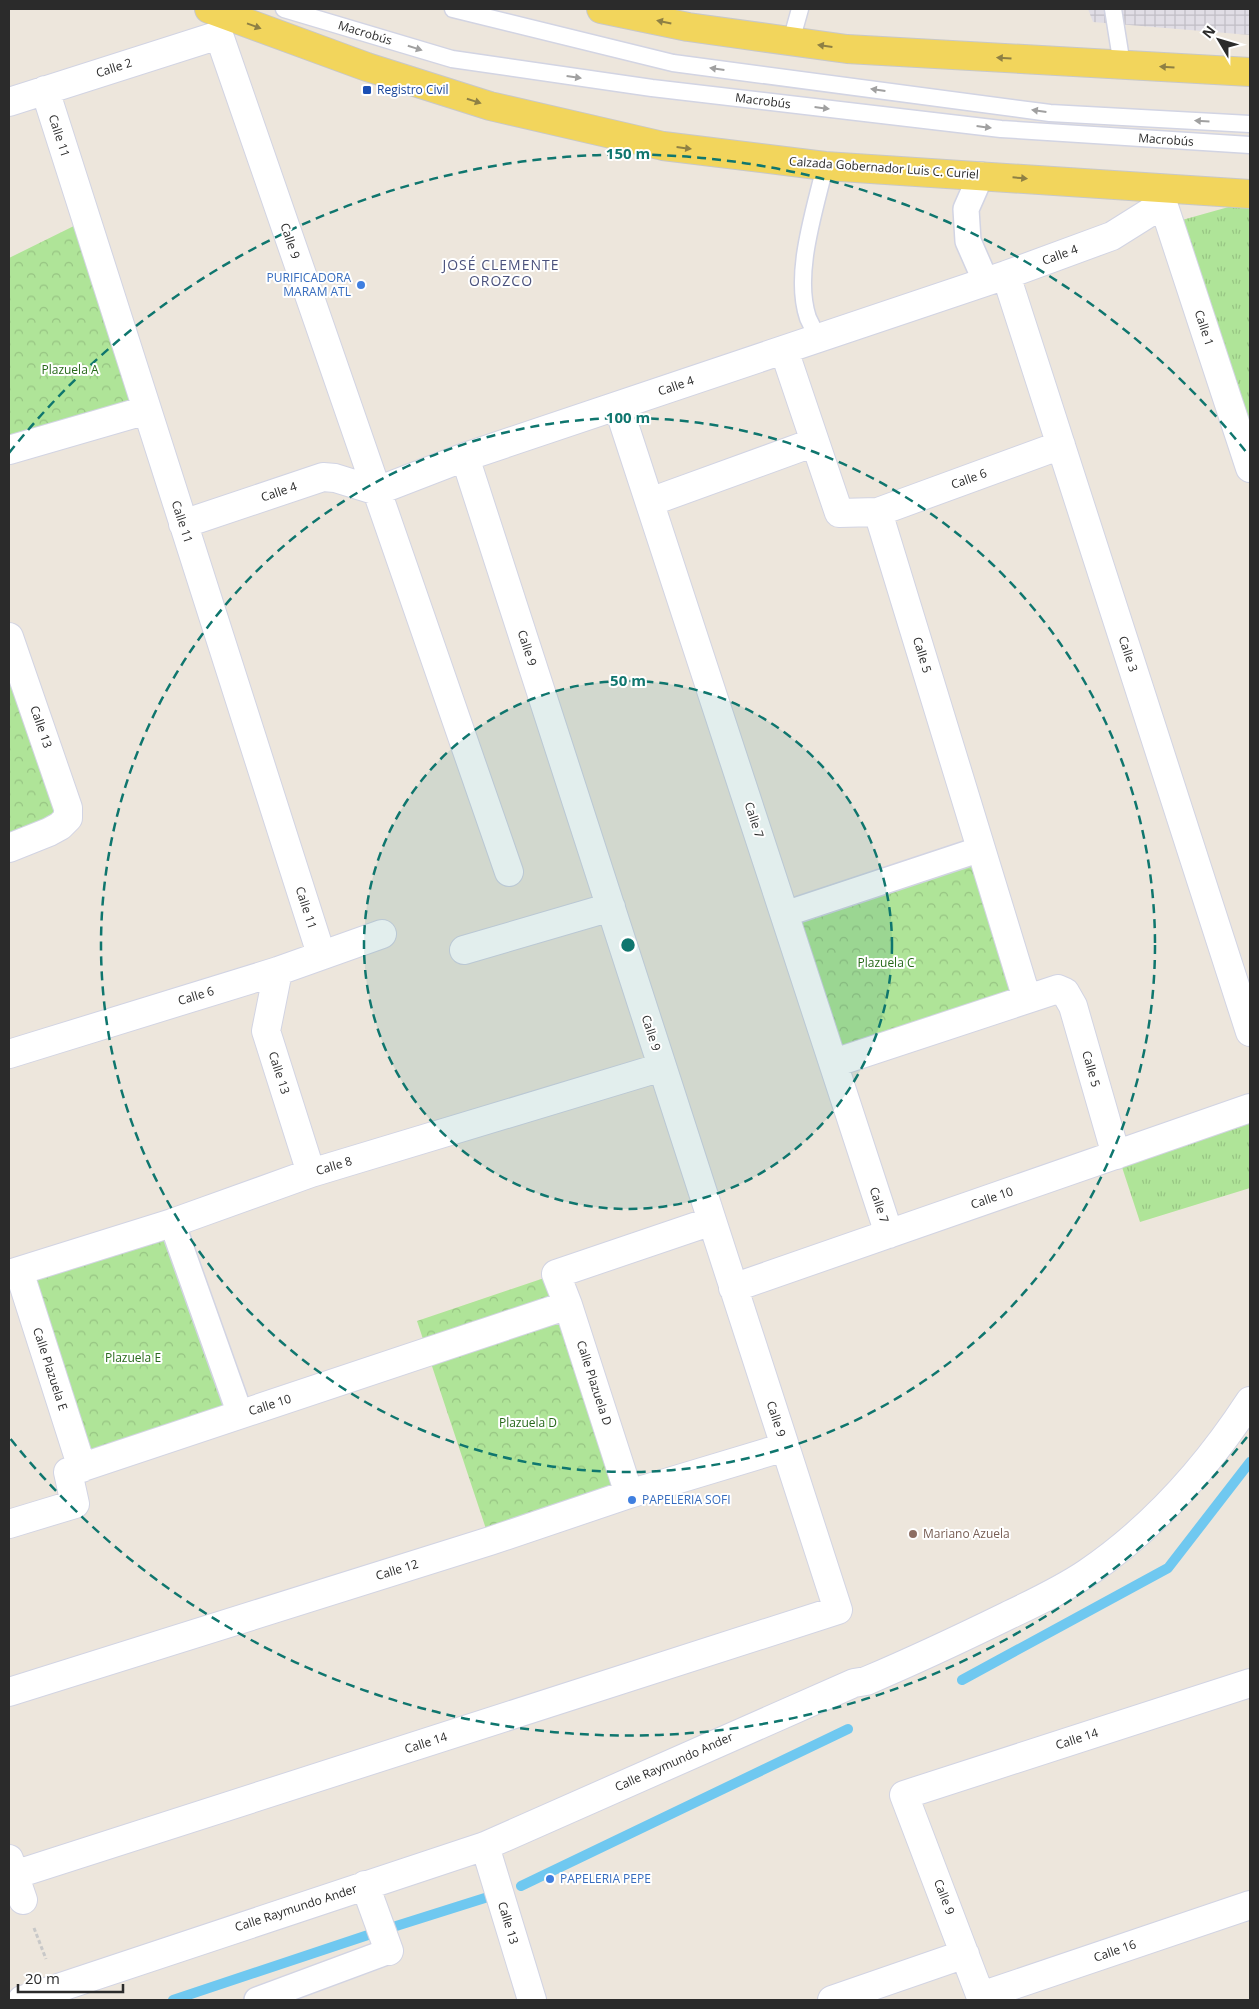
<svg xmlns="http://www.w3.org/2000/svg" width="1259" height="2009" font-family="'Open Sans',sans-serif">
<defs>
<pattern id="industrial-grid" width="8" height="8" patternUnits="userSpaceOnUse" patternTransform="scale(1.25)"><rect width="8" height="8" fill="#e0dde5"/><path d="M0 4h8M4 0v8" fill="none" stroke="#c0bec5"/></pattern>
<pattern id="grass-tufts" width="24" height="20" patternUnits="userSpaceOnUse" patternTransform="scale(1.25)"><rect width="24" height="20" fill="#afe498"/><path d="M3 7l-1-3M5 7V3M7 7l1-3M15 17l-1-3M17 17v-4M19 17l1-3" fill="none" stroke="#97c483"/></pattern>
<pattern id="park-crowns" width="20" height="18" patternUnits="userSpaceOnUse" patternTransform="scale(1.25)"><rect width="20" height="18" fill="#afe498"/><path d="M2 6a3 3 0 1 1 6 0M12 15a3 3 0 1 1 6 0" fill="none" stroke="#97c483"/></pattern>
</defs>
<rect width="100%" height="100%" fill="#ede6dc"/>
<path fill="url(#industrial-grid)" d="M1088 9H1250V35L1093 22Z"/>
<path fill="url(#grass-tufts)" d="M1250 201V454L1175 222Z
M1250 1114V1188L1140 1222 1119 1158Z"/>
<path fill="url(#park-crowns)" d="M86 220 147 410 9 459V258Z
M9 671 68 818 9 845Z
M981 849 1027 999 834 1063 785 914Z
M172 1223 240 1414 82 1468 19 1271Z
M556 1274 629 1494 490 1541 417 1321Z"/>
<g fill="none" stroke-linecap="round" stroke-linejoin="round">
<path stroke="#6fc8f0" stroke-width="10" d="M962 1680 1168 1568 1250 1462
M521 1886 848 1729
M393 1927 488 1897
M173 2000 368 1935"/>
<defs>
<path id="service" d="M284 9 452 59 652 88 1001 129 1250 145
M453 9 673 63 1050 113 1250 124
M1113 9 1122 65
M791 41 800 9
M819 338C815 332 811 325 808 318 793 274 815 210 825 166"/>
<path id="pedestrian" d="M981 175 966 209 968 241 986 282
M785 914 981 849
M172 1223 240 1414
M257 2000 389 1951"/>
<path id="minor" d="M45 90 321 954
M9 102 219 35 509 872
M1158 188 1250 468
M1006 275 1250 1032
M784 350 839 513 878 512 1027 999
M618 406 889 1234
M9 450 147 410
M650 502 815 442
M878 512 1061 445
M183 524 323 477 335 478 377 491 465 457 1006 275 1112 236 1163 204
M9 637 68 808V818L60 826 49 832 9 848
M464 950 611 907
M278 971 266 1031 311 1173
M9 1054 278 971 382 934
M834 1063 1058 989 1065 992 1073 1006 1116 1155
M19 1271 82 1468
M9 1274 172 1223 311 1173 662 1067
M733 1288 1250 1108
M629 1494 568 1305 556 1274 712 1221
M9 1524 75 1504 68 1472 568 1305
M9 1692 490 1541 629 1494 785 1447
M485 1846 532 2000
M9 1859 23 1900
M14 1875 838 1610 465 457
M365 1885 389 1951
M981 1996 1250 1905
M22 2000 485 1846 854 1683 866 1681C913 1661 960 1639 1007 1616 1034 1603 1062 1590 1087 1573 1153 1528 1207 1467 1250 1401
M832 2000 965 1954
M982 2000 904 1795 1250 1683"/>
<path id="primary" d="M209 9 367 67 490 106 663 146 825 166 1250 194
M601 9 688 27 847 49 1250 72"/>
</defs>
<use href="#service" stroke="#d2d4e3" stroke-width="19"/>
<use href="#pedestrian" stroke="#d2d4e3" stroke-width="28"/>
<use href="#minor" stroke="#d2d4e3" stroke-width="30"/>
<use href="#primary" stroke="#c8c8c8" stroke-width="30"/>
<path stroke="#c8c8c8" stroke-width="3" stroke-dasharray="4 2.5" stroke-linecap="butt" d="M34 1928 46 1959"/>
<use href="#service" stroke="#fff" stroke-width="16"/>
<use href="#pedestrian" stroke="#fff" stroke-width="25"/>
<use href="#minor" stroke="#fff" stroke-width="28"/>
<use href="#primary" stroke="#f2d55c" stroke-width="28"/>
</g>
<defs><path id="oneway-solid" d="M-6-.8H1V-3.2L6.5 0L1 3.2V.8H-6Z" transform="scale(1.25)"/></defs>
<g fill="#8e8044">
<use href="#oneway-solid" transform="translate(664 22) rotate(-168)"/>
<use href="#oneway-solid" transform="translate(254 26) rotate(20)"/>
<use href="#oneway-solid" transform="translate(825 46) rotate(-172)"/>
<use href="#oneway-solid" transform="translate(1004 58) rotate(-177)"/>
<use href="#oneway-solid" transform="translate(1167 67) rotate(-177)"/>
<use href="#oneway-solid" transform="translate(474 101) rotate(18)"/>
<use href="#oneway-solid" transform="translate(684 148) rotate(7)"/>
<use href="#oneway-solid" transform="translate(1020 178) rotate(5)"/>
</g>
<g fill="#a0a0a0">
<use href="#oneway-solid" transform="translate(415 48) rotate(17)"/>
<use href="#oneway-solid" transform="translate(717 69) rotate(-172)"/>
<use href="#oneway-solid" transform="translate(574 77) rotate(8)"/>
<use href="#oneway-solid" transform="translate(878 90) rotate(-172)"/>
<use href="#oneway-solid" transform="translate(822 108) rotate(7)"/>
<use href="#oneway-solid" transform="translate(1039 111) rotate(-172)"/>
<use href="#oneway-solid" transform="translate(1202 121) rotate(-177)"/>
<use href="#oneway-solid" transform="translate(984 127) rotate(7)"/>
</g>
<circle cx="628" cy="945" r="264" fill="#0f766e" fill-opacity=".12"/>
<g fill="none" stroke="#0f766e" stroke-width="2.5" stroke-dasharray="9 6">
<circle cx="628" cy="945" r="264"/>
<circle cx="628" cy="945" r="527"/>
<path d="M1247 1437A791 791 0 0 1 9 1437M9 453A791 791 0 0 1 1247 453"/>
</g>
<rect fill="#1a4fb4" stroke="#fff" stroke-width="2" x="362" y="85" width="10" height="10" rx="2.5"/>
<g fill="#3f7fe0" stroke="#fff" stroke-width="2">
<circle cx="361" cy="285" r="5"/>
<circle cx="632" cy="1500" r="5"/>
<circle cx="550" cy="1879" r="5"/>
</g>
<circle fill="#8d6e63" stroke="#fff" stroke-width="2" cx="913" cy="1534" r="5"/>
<g text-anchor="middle" stroke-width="4" stroke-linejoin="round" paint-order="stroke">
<g font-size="12" fill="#2b2b2b" stroke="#fff">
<text transform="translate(365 33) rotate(17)" y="4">Macrobús</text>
<text transform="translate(114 68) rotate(-18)" y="4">Calle 2</text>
<text transform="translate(763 101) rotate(7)" y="4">Macrobús</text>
<text transform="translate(59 136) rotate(72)" y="4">Calle 11</text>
<text transform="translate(1166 140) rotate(4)" y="4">Macrobús</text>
<text transform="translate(884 168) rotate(4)" y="4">Calzada Gobernador Luis C. Curiel</text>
<text transform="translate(290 241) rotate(71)" y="4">Calle 9</text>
<text transform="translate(1060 255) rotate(-20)" y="4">Calle 4</text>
<text transform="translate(1204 328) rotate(72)" y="4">Calle 1</text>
<text transform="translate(676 386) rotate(-19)" y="4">Calle 4</text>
<text transform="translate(969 479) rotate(-20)" y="4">Calle 6</text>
<text transform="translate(279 492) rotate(-19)" y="4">Calle 4</text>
<text transform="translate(182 522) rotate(72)" y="4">Calle 11</text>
<text transform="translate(527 648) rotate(72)" y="4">Calle 9</text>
<text transform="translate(1128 654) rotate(72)" y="4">Calle 3</text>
<text transform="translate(922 655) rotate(73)" y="4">Calle 5</text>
<text transform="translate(41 727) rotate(71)" y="4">Calle 13</text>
<text transform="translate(754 820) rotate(72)" y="4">Calle 7</text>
<text transform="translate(306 908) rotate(72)" y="4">Calle 11</text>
<text transform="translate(196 996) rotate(-17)" y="4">Calle 6</text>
<text transform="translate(651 1033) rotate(72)" y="4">Calle 9</text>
<text transform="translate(1091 1069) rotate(74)" y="4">Calle 5</text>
<text transform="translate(279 1073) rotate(72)" y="4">Calle 13</text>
<text transform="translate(334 1166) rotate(-17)" y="4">Calle 8</text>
<text transform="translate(992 1198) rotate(-19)" y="4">Calle 10</text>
<text transform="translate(879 1205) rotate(72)" y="4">Calle 7</text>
<text transform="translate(50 1369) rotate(72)" y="4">Calle Plazuela E</text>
<text transform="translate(594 1383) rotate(72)" y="4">Calle Plazuela D</text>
<text transform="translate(270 1405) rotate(-18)" y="4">Calle 10</text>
<text transform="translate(776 1419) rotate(72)" y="4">Calle 9</text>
<text transform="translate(397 1570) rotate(-17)" y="4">Calle 12</text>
<text transform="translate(1077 1739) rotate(-18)" y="4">Calle 14</text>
<text transform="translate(426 1743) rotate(-18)" y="4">Calle 14</text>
<text transform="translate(674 1762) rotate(-24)" y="4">Calle Raymundo Ander</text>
<text transform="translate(944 1897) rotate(69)" y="4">Calle 9</text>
<text transform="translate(296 1908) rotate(-18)" y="4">Calle Raymundo Ander</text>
<text transform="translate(508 1923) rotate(73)" y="4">Calle 13</text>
<text transform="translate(1115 1951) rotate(-19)" y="4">Calle 16</text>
</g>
<g font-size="12" fill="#164399" stroke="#fff" text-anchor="start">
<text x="377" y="94">Registro Civil</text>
</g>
<g font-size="12" fill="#366cbe" stroke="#fff" text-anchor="start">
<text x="351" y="282" text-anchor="end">PURIFICADORA<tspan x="351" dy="14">MARAM ATL</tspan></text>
<text x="642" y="1504">PAPELERIA SOFI</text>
<text x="560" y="1883">PAPELERIA PEPE</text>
</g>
<g font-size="12" fill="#27691a" stroke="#fff">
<text x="70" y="374">Plazuela A</text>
<text x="886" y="967">Plazuela C</text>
<text x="133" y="1362">Plazuela E</text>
<text x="528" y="1427">Plazuela D</text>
</g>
<g font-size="12" fill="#785e54" stroke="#fff" text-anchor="start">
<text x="923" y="1538">Mariano Azuela</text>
</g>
<g font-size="14" letter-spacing="1" fill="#4a517c" stroke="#fff">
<text x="501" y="270">JOSÉ CLEMENTE<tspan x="501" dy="16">OROZCO</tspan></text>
</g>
</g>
<circle cx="628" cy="945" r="8" fill="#0f766e" stroke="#fff" stroke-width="2.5"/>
<g font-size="15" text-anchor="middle" font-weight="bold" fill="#0f766e" stroke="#fff" stroke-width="4" stroke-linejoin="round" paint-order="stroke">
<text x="628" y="159">150 m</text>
<text x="628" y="423">100 m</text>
<text x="628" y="686">50 m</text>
</g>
<rect width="1259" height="2009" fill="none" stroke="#2b2b2b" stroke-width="20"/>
<g transform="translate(1219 40) rotate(308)" stroke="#ffffff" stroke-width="4" paint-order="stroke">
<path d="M0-4L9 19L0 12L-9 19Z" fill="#2b2b2b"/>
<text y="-8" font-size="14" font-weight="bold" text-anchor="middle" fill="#2b2b2b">N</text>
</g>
<path d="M18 1984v8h105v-8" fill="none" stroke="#2b2b2b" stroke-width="2.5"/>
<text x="25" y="1984" font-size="15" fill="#2b2b2b" stroke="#ffffff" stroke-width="4" paint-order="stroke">20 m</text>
</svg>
